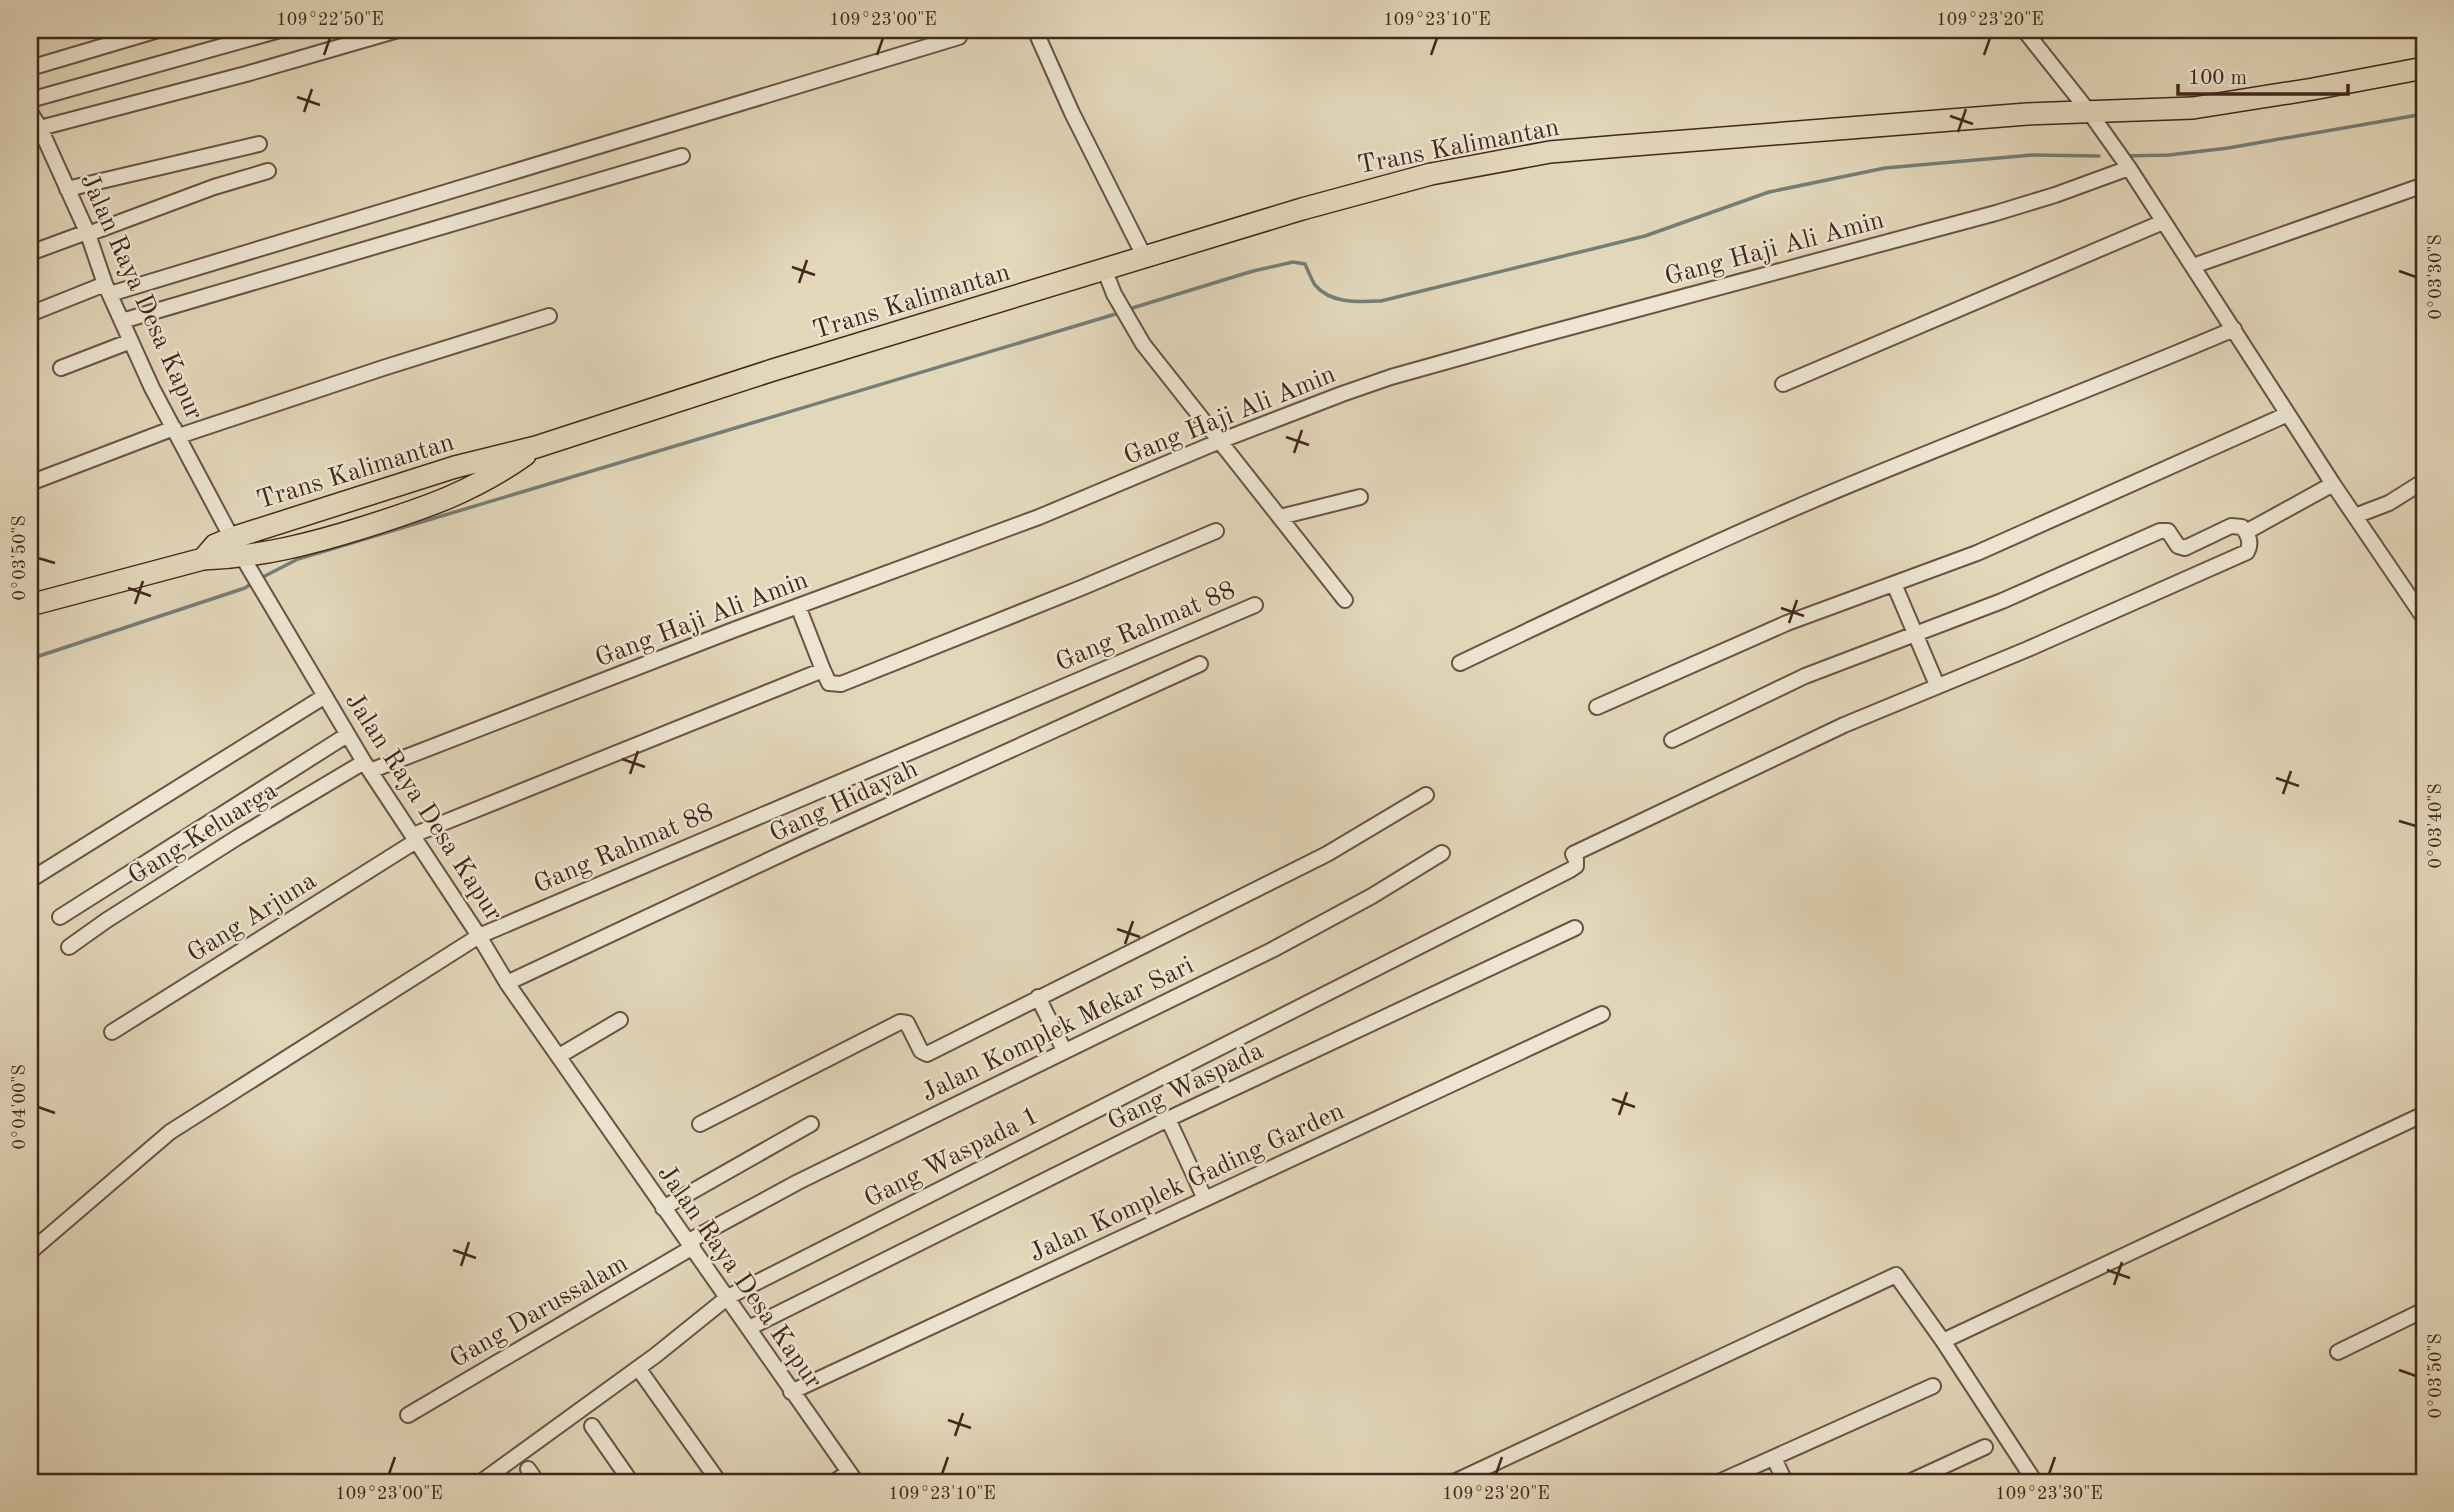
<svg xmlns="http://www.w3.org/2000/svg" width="2454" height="1512" font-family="'Old Standard TT',serif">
<rect width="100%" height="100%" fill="#e3d7ba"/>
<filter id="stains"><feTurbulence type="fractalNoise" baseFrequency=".00286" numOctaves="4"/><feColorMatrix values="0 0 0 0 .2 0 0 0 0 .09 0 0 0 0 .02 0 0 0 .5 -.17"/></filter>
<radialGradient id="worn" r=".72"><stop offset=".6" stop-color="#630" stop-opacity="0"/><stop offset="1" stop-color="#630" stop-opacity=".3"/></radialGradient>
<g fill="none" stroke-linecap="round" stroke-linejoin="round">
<path stroke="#747e78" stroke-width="3.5" d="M2125 156 2169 155 2228 148 2424 114
M1129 309 1253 271 1293 262 1305 264C1308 270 1311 279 1315 285 1331 304 1358 302 1381 301L1645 236 1769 192 1885 168 2032 155 2099 156
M261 578 298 559 1119 313
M30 659 245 588 254 582"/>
<defs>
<path id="minor" d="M1035 30 1072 113 1145 258
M2024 30 2090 113 2129 168 2333 484 2424 618
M30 68 158 30
M30 100 280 30
M30 112 40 128 88 234 105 284 152 388 236 546 364 762 479 936 507 983 856 1482
M40 128 246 74 398 30
M67 189 259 144
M88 234 214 187 268 171
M30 253 87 232
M2193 266 2424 185
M1105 271 1114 294 1143 344 1345 600
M110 294 959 37
M30 314 105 284
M122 321 682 156
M61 368 131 341
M1783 384 2163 222
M179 436 383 368 549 316
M30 483 174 428
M2355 516 2389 503 2424 481
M1280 517 1360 497
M2246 532 2333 484
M1894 584 1937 685
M798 606 823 670
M1460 663C1578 607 1696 550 1816 499 1955 440 2096 388 2234 329
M1597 707 1787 623 1977 553 2288 414
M370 771 736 629 1039 517 1220 441 1342 394 1391 377 1541 335 1996 213 2055 195 2129 168
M413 835 823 670 829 683 841 684 1081 588 1216 531
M30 880 325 696
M60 917 347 735
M69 947 107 920 238 837 364 762
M507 983 801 845 1200 664
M1038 997 1064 1050
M112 1032 416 841
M559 1056 620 1020
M1168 1119 1205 1199
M700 1124 900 1022 907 1023 921 1051 927 1054 1327 854 1426 795
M663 1208 811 1124
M689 1241 798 1182 1272 950 1372 896 1442 853
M30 1252 170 1132 479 936 1255 605
M749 1328 1168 1119 1575 928
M1943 1341 2424 1114
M2338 1352 2424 1310
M643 1375 719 1482
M791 1392 1602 1014
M408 1415 693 1247
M592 1426 631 1482
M1774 1458 1785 1482
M528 1469 537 1482
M481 1482 656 1355 728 1297 1570 870 1576 866V860L1573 854 1844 725 2028 649 2247 552C2252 543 2248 534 2242 527L2231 526 2185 548 2178 546 2168 531H2160L2002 601 1805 676 1672 740
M834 1482 849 1472
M1454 1482 1896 1275 1943 1341 2035 1482
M1719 1482 1933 1386
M1909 1482 1985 1447"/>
<path id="highway" d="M203 559C260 557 311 544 365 527 425 508 473 492 525 455
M30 605 203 559 215 545 232 538 455 467 536 447 773 370 1302 209 1431 174 1550 152 1621 146 2027 114 2193 108 2313 89 2424 68"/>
</defs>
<use href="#minor" stroke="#6a5344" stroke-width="18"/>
<use href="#highway" stroke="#42271c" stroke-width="24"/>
<use href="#minor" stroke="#ede5d2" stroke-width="14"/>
<use href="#highway" stroke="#e3d7ba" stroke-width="21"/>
</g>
<path fill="none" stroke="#42271c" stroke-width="2.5" d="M324 55 330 38M877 55 883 38M1431 55 1437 38M1984 55 1990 38M297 97 320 105M304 112 312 89M1950 116 1973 124M1958 132 1966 109M792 267 815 275M2399 271 2416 277M799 283 807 260M1286 437 1309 445M1294 453 1302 430M38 558 55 563M128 588 151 596M135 604 143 581M1781 608 1804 616M1789 623 1797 600M622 759 645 767M630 774 638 751M2276 778 2299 786M2283 794 2291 771M2399 821 2416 826M1117 929 1140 937M1125 944 1133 921M1612 1099 1635 1107M38 1107 55 1113M1619 1115 1627 1092M453 1250 476 1258M461 1266 469 1242M2107 1270 2130 1278M2114 1285 2122 1262M2399 1370 2416 1376M948 1420 971 1428M955 1436 963 1413M389 1474 395 1457M942 1474 948 1457M1496 1474 1502 1457M2049 1474 2055 1457"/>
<g text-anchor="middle" stroke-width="5" stroke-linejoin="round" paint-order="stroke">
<g font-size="26" fill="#42271c" stroke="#ede5d2">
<text transform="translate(1458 145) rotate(-11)" y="9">Trans Kalimantan</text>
<text transform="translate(1774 247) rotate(-15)" y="9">Gang Haji Ali Amin</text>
<text transform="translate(143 296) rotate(66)" y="9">Jalan Raya Desa Kapur</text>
<text transform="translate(911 300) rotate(-17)" y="9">Trans Kalimantan</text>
<text transform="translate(1229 414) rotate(-22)" y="9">Gang Haji Ali Amin</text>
<text transform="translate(355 470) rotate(-17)" y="9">Trans Kalimantan</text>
<text transform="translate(701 618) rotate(-21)" y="9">Gang Haji Ali Amin</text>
<text transform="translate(1145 625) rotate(-23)" y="9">Gang Rahmat 88</text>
<text transform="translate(843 800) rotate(-25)" y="9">Gang Hidayah</text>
<text transform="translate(425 806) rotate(57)" y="9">Jalan Raya Desa Kapur</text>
<text transform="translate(202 832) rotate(-32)" y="9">Gang Keluarga</text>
<text transform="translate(623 847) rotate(-23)" y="9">Gang Rahmat 88</text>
<text transform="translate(251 916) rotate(-32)" y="9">Gang Arjuna</text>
<text transform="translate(1057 1028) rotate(-26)" y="9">Jalan Komplek Mekar Sari</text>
<text transform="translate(1185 1085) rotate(-26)" y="9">Gang Waspada</text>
<text transform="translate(951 1156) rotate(-27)" y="9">Gang Waspada 1</text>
<text transform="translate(1186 1181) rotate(-25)" y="9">Jalan Komplek Gading Garden</text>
<text transform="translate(741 1276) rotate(55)" y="9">Jalan Raya Desa Kapur</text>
<text transform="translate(538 1310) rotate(-30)" y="9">Gang Darussalam</text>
</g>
</g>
<rect width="2454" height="1512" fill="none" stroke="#e3d7ba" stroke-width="77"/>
<path d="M2178 84v10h170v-10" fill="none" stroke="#42271c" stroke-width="3.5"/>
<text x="2188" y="84" font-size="21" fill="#42271c" stroke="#ede5d2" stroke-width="5" paint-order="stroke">100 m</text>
<rect x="38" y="38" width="2378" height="1436" fill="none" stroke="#42271c" stroke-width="2.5"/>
<g font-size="18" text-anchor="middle" fill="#42271c">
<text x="330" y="25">109°22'50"E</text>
<text x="883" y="25">109°23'00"E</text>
<text x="1437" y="25">109°23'10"E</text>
<text x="1990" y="25">109°23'20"E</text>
<text transform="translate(2435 277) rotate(-90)" y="6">0°03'30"S</text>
<text transform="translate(19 558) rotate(-90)" y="6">0°03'50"S</text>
<text transform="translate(2435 826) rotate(-90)" y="6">0°03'40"S</text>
<text transform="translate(19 1107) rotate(-90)" y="6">0°04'00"S</text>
<text transform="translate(2435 1376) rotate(-90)" y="6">0°03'50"S</text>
<text x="389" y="1499">109°23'00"E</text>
<text x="942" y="1499">109°23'10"E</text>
<text x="1496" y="1499">109°23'20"E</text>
<text x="2049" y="1499">109°23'30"E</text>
</g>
<rect width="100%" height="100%" filter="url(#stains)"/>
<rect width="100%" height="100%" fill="url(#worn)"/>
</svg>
